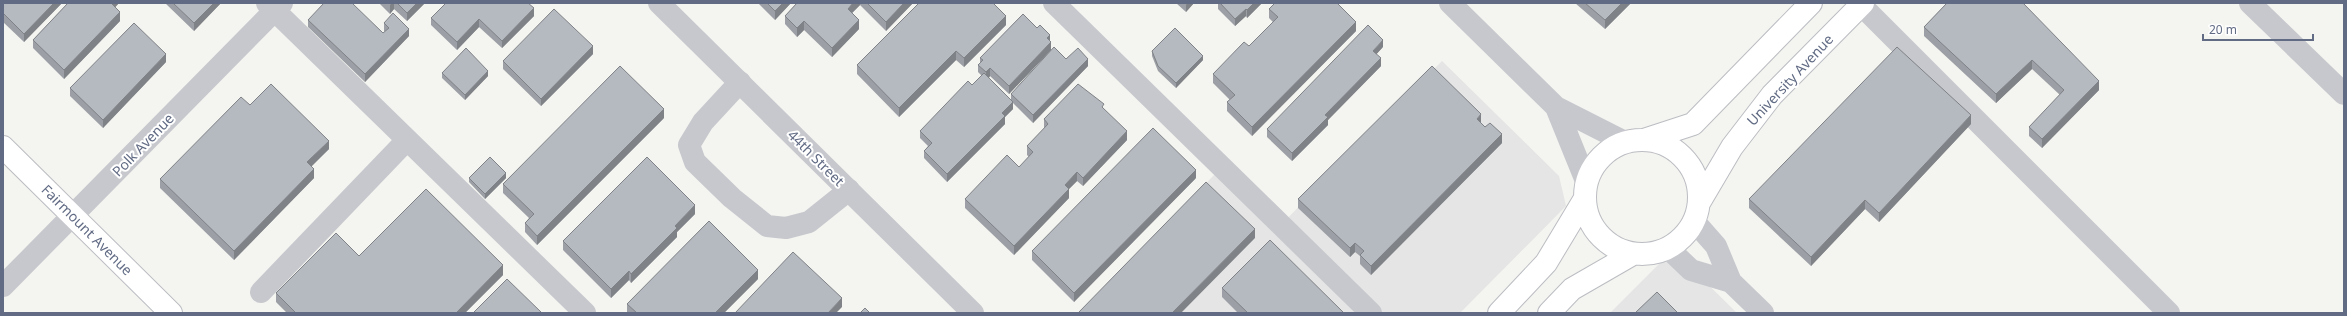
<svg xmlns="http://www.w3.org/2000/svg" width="2347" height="316" font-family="'Noto Sans',sans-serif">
<rect width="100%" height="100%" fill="#f4f5f0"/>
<path fill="#e4e5e4" d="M1442 61 1559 176 1566 206 1460 313H1079L1216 173 1276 230Z
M1673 250 1737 313H1610Z"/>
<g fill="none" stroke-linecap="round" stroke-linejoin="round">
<defs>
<path id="primary" d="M1585 197a57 57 0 1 1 114 0a57 57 0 1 1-114 0Z
M1644 140 1693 124 1811 3
M3 147 171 313
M1699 203 1732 147 1772 95 1863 3
M1499 313 1546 263 1584 200
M1549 313 1572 289 1631 255"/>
</defs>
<use href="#primary" stroke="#bbbdc2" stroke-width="24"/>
<path stroke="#c7c8cd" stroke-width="22" d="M267 3 585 313
M1054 3 1371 313
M1861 5 2169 313
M740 82 703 122 689 145 695 162 732 198 767 226 786 228 809 222 849 190
M261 292 407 140"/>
<path stroke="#c7c8cd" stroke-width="22" d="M659 3 973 313
M1450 3 1556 107 1625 142
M2250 3 2344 94
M1556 107 1586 181
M1694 221 1716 246 1731 282 1763 313
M1668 248 1691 270 1731 282
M3 286 282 3"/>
<use href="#primary" stroke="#fff" stroke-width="22"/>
</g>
<path fill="#9c9fa5" d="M3 3H62L24 42 3 22Z
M68 3H119L115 7 120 21 64 79 33 48V40Z
M165 3H221L194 31Z
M379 3H425L407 21 394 9 390 14Z
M758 3H791L775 20Z
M797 3H913L886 31 860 5 852 13 859 29 832 57 804 30 797 37 785 24V16Z
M1176 3H1194L1186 12Z
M1218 3H1262L1247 18 1246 16 1235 26 1218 9Z
M1575 3H1631L1605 29Z
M1947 3 2099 90 2042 148 2029 136V127L2060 95 2032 69 1996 103 1924 36V27Z
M1269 9 1356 31 1252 136 1227 111V102L1230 100 1213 83V74L1249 46 1273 22 1269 18Z
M534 16 502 48 479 27 457 50 431 25V18Z
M308 20 383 33 385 32 384 31V23L409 36 365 82 308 27Z
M1006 25 964 67 956 60 899 117 857 74V65Z
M1050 41 1051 50 1009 94 990 76 989 78 1011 100V94L1066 59 1088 66 1033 123 1013 103V109L1005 117V124L947 182 924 158V151L928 146 920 138V131L972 85 982 76 978 72V65L980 63V58Z
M1383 47 1376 54 1381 66 1328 120V125L1292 161 1267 137V129Z
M1152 51 1203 60 1176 88 1158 71 1152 56Z
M593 54 541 106 503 69V61Z
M166 62 103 128 70 96V88Z
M442 73 488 76 465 100 442 78Z
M250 105 329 149 311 166 314 178 234 260 160 188V179Z
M1104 109 1127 140 1083 186 1077 181 1069 189V198L1014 255 965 208V199L1019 167 1029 157 1027 155V146L1044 129V119Z
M664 118 537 245 525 232V223L529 218 503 193V184Z
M1481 123 1502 143 1371 275 1360 264V256L1355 252 1350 257 1298 208V199Z
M1971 124 1879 222 1865 209 1811 266 1749 208V199Z
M469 178H506L485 199 469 182Z
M1196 178 1074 302 1032 260V251Z
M695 214 677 232V237L631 283 629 280 611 298 563 250V241Z
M359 256 503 275 465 313H287L276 302V293Z
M758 279 724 313H627V304Z
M1222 288 1344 313H1238L1222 297Z"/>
<path fill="#7f8286" d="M54 3H62L24 42V34Z
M111 3H119L111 12Z
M214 3H221L194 31V23Z
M392 3H394V9L390 14V5Z
M417 3H425L407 21V13Z
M783 3H791L775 20V11Z
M853 3H860V5L848 17V9Z
M904 3H913L886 31V22Z
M1187 3H1194L1186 12V5Z
M1254 3H1262L1247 18V10Z
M1622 3H1631L1605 29V20Z
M534 8V16L502 48V41Z
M1246 9V16L1235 26V19Z
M120 12V21L64 79V70Z
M1006 16V25L964 67V58Z
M479 19V27L457 50V42Z
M859 20V29L832 57V48Z
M804 21V30L797 37V28Z
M1356 22V31L1252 136V127Z
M409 29V36L365 82V74Z
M1050 35V42L1047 38Z
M1383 40V47L1373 58V51Z
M1051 42V50L1009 94V86Z
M593 46V54L541 106V99Z
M956 51V60L899 117V108Z
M166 54V62L103 128V120Z
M1203 56V60L1176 88V83Z
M1381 58V66L1328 120V125L1292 161V153L1325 115Z
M1088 59V66L1033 123V115Z
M2032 60V69L1996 103V94Z
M990 68V76L986 80V72Z
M488 71V76L465 100V95Z
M2099 81V90L2042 148V139Z
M1013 102V109L1005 117V124L947 182V174L1002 113Z
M664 109V118L537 245V236Z
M1481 114V123L1477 119Z
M1971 115V124L1879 222V213Z
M1127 131V140L1083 186V178Z
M1502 134V143L1371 275V266Z
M329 141V149L307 171V162Z
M314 169V178L234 260V251Z
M1196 170V178L1074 302V293Z
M1077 172V181L1069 189V198L1014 255V246L1065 185Z
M506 173V178L485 199V194Z
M1865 200V209L1811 266V257Z
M695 205V214L677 232V237L631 283V274L675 226Z
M1255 229V238L1181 313H1172Z
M1355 243V252L1350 257V248Z
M503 265V275L465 313H456Z
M758 270V279L724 313H715Z
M629 271V280L611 298V289Z
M842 298V307L836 313H828Z"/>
<path fill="#b5b9c0" stroke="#7f8286" d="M3 3H54L24 34 3 13Z
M68 3H111L120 12 64 70 33 40Z
M173 3H214L194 23Z
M324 3H352L383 33 389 28 384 23 393 13 409 29 365 74 308 20Z
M397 3H417L407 13Z
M446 3H528L534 8 502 41 479 19 457 42 431 18Z
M767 3H783L775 11Z
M797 3H853L848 9 859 20 832 48 804 21 797 28 785 16Z
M867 3H904L886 22Z
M919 3H993L1006 16 964 58 956 51 899 108 857 65Z
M1220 3H1254L1247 10 1246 9 1235 19Z
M1275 3H1337L1356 22 1252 127 1227 102 1235 95 1213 74 1244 42 1249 46 1278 17 1269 9Z
M1585 3H1622L1605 20Z
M1947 3H2023L2099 81 2042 139 2029 127 2064 90 2032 60 1996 94 1924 27Z
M554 9 593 46 541 99 503 61Z
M1023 14 1037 28 1040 25 1050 35 1047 38 1051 42 1009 86 990 68 986 72 978 65 983 60 980 58Z
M134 23 166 54 103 120 70 88Z
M1368 25 1383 40 1373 51 1381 58 1325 115 1328 117 1292 153 1267 129Z
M1175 28 1203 56 1176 83 1158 66 1152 51Z
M1054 47 1066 59 1078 48 1088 59 1033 115 1011 94Z
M1897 47 1971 115 1879 213 1865 200 1811 257 1749 199Z
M466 48 488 71 465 95 442 73Z
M620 66 664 109 537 236 525 223 534 214 503 184Z
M1432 66 1481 114 1477 119 1485 127 1490 123 1502 134 1371 266 1360 255 1364 251 1355 243 1350 248 1298 199Z
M984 73 1013 102 1002 113 1005 116 947 174 924 151 932 143 920 131 968 81 972 85Z
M271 84 329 141 307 162 314 169 234 251 160 179 241 97 250 105Z
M1078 84 1104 104 1102 107 1127 131 1083 178 1077 172 1065 185 1069 189 1014 246 965 199 1007 155 1019 167 1033 152 1027 146 1048 124 1044 119Z
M1153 128 1196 170 1074 293 1032 251Z
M490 157 506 173 485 194 469 178Z
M647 157 695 205 675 226 677 228 631 274 629 271 611 289 563 241Z
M1206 182 1255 229 1172 313H1078Z
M426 189 503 265 456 313H296L276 293 336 233 359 256Z
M709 221 758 270 715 313H637L627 304Z
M1270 240 1344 313H1248L1222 288Z
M793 252 842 298 828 313H735Z
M507 279 542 313H473Z
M1657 292 1678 313H1635Z
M865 308 870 313H860Z"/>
<g text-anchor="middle" stroke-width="4" stroke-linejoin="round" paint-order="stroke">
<g font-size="14" fill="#616b84" stroke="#fff">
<text transform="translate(1790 80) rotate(-47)" y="5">University Avenue</text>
<text transform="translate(143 145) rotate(-46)" y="5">Polk Avenue</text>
<text transform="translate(816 158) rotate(45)" y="5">44th Street</text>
<text transform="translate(87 230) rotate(45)" y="5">Fairmount Avenue</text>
</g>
</g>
<rect width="2347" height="316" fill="none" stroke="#616b84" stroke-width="8"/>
<path d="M2203 34v6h110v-6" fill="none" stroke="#616b84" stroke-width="2"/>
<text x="2209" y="34" font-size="12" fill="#616b84" stroke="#ffffff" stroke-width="3" paint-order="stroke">20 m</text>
</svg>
